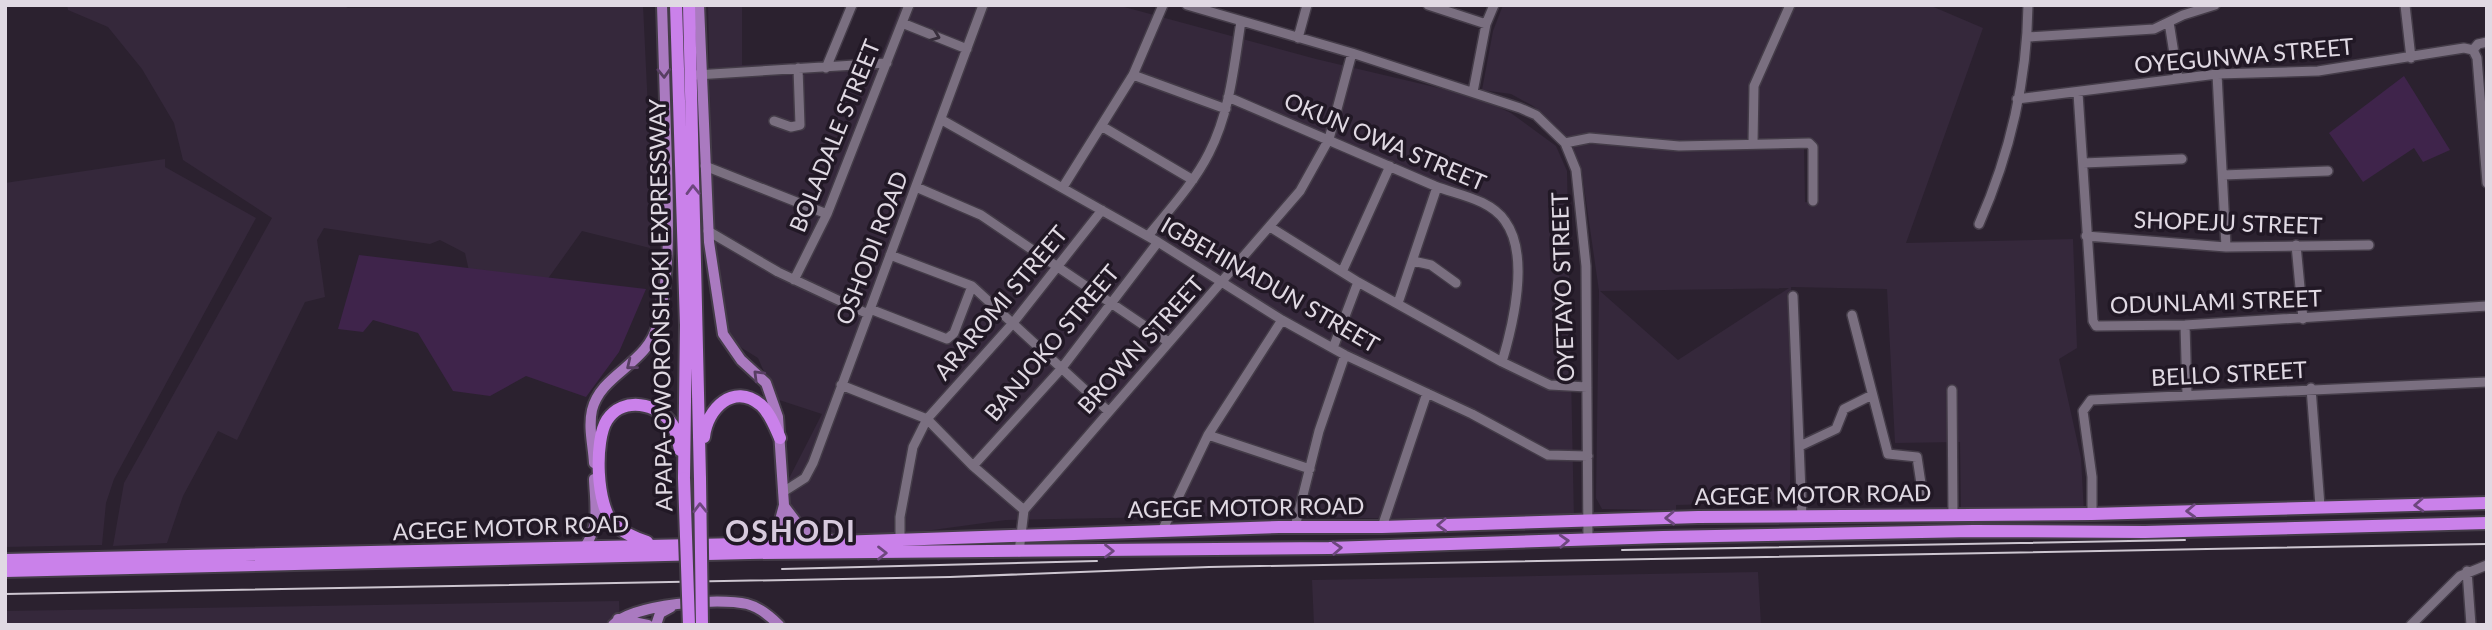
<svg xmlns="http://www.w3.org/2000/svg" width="2492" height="630" font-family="Lato,sans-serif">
<rect width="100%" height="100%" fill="#2b212f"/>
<path fill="#35283b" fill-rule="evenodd" d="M67 5H342L348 8 643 5 653 214 650 248 582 231 542 287 469 271 465 253 440 240 430 244 324 228 317 240 325 297 305 302 237 440 218 431 183 496 167 543 113 546 124 483 272 218 183 160 174 123 142 69 108 27 68 10Z
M708 5H742V65L880 59 901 5H1117L1316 59 1477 97 1511 113 1556 146 1567 171 1574 521 1220 516 1006 520 830 544 779 498 822 414 776 399 758 358 724 337 714 278Z
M1503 5H1929L1983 28 1906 243 2073 239 2077 348 2059 359 2081 458 2084 513 1961 511 1960 442 1895 443 1887 289 1791 287 1790 502 1676 505V510L1602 509 1596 498 1599 291 1582 173 1572 144 1804 147 1805 202 1814 203V139L1694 143 1566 136 1533 106 1511 94 1482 90 1493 31ZM1789 288 1678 360 1600 291Z
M165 159V167L256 218 114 479 106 503 102 545 5 547V183Z
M1758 572 1761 625H1314L1312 580Z
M619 601 620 625H5V611Z"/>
<path fill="#3f244b" d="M2404 76 2450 150 2423 162 2414 148 2363 182 2329 133Z
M359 255 646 289 619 352 586 397 526 376 490 396 453 391 418 333 373 320 363 332 338 329Z"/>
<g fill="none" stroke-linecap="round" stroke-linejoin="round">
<defs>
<path id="minor" d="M1187 5 1352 53 1520 108 1536 115 1565 143 1576 170 1586 266 1588 540
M1428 5 1486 24
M2405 5 2411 58
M2169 22 2178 79
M902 23 967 49
M2028 37 2154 29 2183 15 2215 5
M1298 38 1307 5
M2473 50 2477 58 2487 183
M2473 50 2478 44 2487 42
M826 68 852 5
M2217 74 2226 247
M696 75 887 63
M1133 75 1226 109
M1473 92 1486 24 1494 5
M2078 93 2093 321 2096 326 2185 325 2487 306
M1228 97C1297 126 1366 157 1435 186 1458 195 1490 199 1505 221 1530 255 1513 325 1502 362
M2017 99 2217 74 2318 71 2464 48 2473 50
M942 120 1158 242 1282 320 1345 355 1472 414 1548 455 1588 456
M774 121 791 127 800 125 798 68
M1103 127 1193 180
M1565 143 1590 138 1679 146 1809 143 1813 147V201
M1753 143 1754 86 1790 5
M2083 163 2182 159
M705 166 827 214
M2223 175 2328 171
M916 187 981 215 1167 341
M1063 187 1133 75 1163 5
M1979 224C2009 156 2027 80 2028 5
M1270 227 1358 282 1502 362 1550 385 1587 387
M708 231 778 272 868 314
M1148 236C1169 210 1194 183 1209 153 1230 112 1234 66 1241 21
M2086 236 2226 247 2369 245
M2296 245 2303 319
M890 255 972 286 1107 410
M1413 261 1431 265 1456 283
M1342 272 1390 166
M794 280 827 214 909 5
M1793 296 1802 517
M1398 303 1437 187
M870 309 947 339 954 333 972 286
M1852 315 1888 454 1917 457 1923 497
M2185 325 2187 395
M1333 348 1358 282
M841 385 927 419 973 466 1024 510 1019 552
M2311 388 2320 506
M1952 390 1953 515
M1208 435 1310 469
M1800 446 1836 429 1844 409 1872 395
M973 466 1061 369 1158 242
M783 492 805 478 813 463 983 5
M1024 510 1300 191 1329 139 1352 53
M2092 514V477L2083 411 2091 400 2487 382
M1295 527 1319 431 1345 355
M1382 527 1427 393
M1162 531 1208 435 1282 320
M900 539V517L913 447 927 419 1013 323 1102 210
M2467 571 2471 625
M2411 625 2460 576 2487 565"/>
<path id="major" d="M699 5 709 242 723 334 741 360 766 383 778 417 784 505 774 543
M594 463C593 445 588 428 592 410 601 373 648 365 658 323 671 272 668 217 667 165 665 112 664 58 662 5
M784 506 800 527 832 540
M585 547C600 524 595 505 594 479
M618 619 648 625
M613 625C633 604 719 597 747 604 759 607 770 616 779 625
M656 625 660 613 671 607"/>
<path id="highway" d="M676 5 686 325 684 478
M689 5 700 479
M704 437C707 409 733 382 761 405 770 413 775 427 780 438
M647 542C635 538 623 533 614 524 596 507 594 440 607 420 623 396 658 403 672 424 677 432 678 441 680 450
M5 560 837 542 1279 527H1382L1698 517 2092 514 2487 503
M5 571 749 553 1329 548 1663 537 1973 531 2145 532 2487 523"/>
</defs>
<use href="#minor" stroke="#443c48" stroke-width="12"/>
<use href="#major" stroke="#443c48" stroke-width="14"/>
<use href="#highway" stroke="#443c48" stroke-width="16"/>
<use href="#minor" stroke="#7a6f80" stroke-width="9"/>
<use href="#major" stroke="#aa7ac0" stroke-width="10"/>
<use href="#highway" stroke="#ca81ea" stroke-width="12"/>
<path stroke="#cdc6d0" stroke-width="2" d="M1622 550 2185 540
M782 569 1097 561
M5 594 950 577 1209 567 2487 544"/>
<defs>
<path id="highway-bridge" d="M684 478 689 625
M700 479 702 625"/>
</defs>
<use href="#highway-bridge" stroke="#443c48" stroke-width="16" stroke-linecap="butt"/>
<use href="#highway-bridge" stroke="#ca81ea" stroke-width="12"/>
</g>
<defs><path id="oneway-chevron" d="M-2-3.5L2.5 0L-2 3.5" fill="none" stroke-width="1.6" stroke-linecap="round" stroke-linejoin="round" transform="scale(1.75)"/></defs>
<use stroke="#372e3c" href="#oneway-chevron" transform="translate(935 36) rotate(21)"/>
<g stroke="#583f63">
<use href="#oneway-chevron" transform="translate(664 73) rotate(88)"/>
<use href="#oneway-chevron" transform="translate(631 365) rotate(141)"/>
<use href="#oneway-chevron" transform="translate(758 375) rotate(-135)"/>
</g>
<g stroke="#6d477e">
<use href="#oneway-chevron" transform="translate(693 190) rotate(-91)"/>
<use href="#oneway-chevron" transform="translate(2419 505) rotate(177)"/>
<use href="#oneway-chevron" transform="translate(700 508) rotate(-91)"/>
<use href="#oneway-chevron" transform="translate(2191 511) rotate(178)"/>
<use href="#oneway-chevron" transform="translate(1670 518) rotate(178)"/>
<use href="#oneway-chevron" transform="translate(1442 525) rotate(178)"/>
<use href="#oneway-chevron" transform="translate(1564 541) rotate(-3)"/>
<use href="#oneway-chevron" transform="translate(1337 548) rotate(-3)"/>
<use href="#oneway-chevron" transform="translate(1109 551)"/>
<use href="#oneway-chevron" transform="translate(882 553)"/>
</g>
<g text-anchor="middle" stroke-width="7" stroke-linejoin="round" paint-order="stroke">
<g font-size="23" fill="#e0d9e3" stroke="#211825">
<text transform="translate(2244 56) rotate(-5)" y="8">OYEGUNWA STREET</text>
<text transform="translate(835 136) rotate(-68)" y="8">BOLADALE STREET</text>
<text transform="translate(1385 142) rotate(23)" y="8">OKUN OWA STREET</text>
<text transform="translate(2228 223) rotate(2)" y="8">SHOPEJU STREET</text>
<text transform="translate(872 248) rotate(-69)" y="8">OSHODI ROAD</text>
<text transform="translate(1270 285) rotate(30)" y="8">IGBEHINADUN STREET</text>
<text transform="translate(1563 287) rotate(-92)" y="8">OYETAYO STREET</text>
<text transform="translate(2216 302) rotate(-2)" y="8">ODUNLAMI STREET</text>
<text transform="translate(1001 303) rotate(-50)" y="8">ARAROMI STREET</text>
<text transform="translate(661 305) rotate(-91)" y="8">APAPA-OWORONSHOKI EXPRESSWAY</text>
<text transform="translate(1052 343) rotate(-50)" y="8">BANJOKO STREET</text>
<text transform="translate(1141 345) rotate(-48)" y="8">BROWN STREET</text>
<text transform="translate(2229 374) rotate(-3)" y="8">BELLO STREET</text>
<text transform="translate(1813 495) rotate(-1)" y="8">AGEGE MOTOR ROAD</text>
<text transform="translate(1246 508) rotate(-1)" y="8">AGEGE MOTOR ROAD</text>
<text transform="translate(511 528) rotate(-2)" y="8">AGEGE MOTOR ROAD</text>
</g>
<g font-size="30" font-weight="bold" letter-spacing="2" fill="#d7cadd" stroke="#211825">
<text x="791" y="542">OSHODI</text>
</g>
</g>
<rect width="2492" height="630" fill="none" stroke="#e0d9e3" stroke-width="14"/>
</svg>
